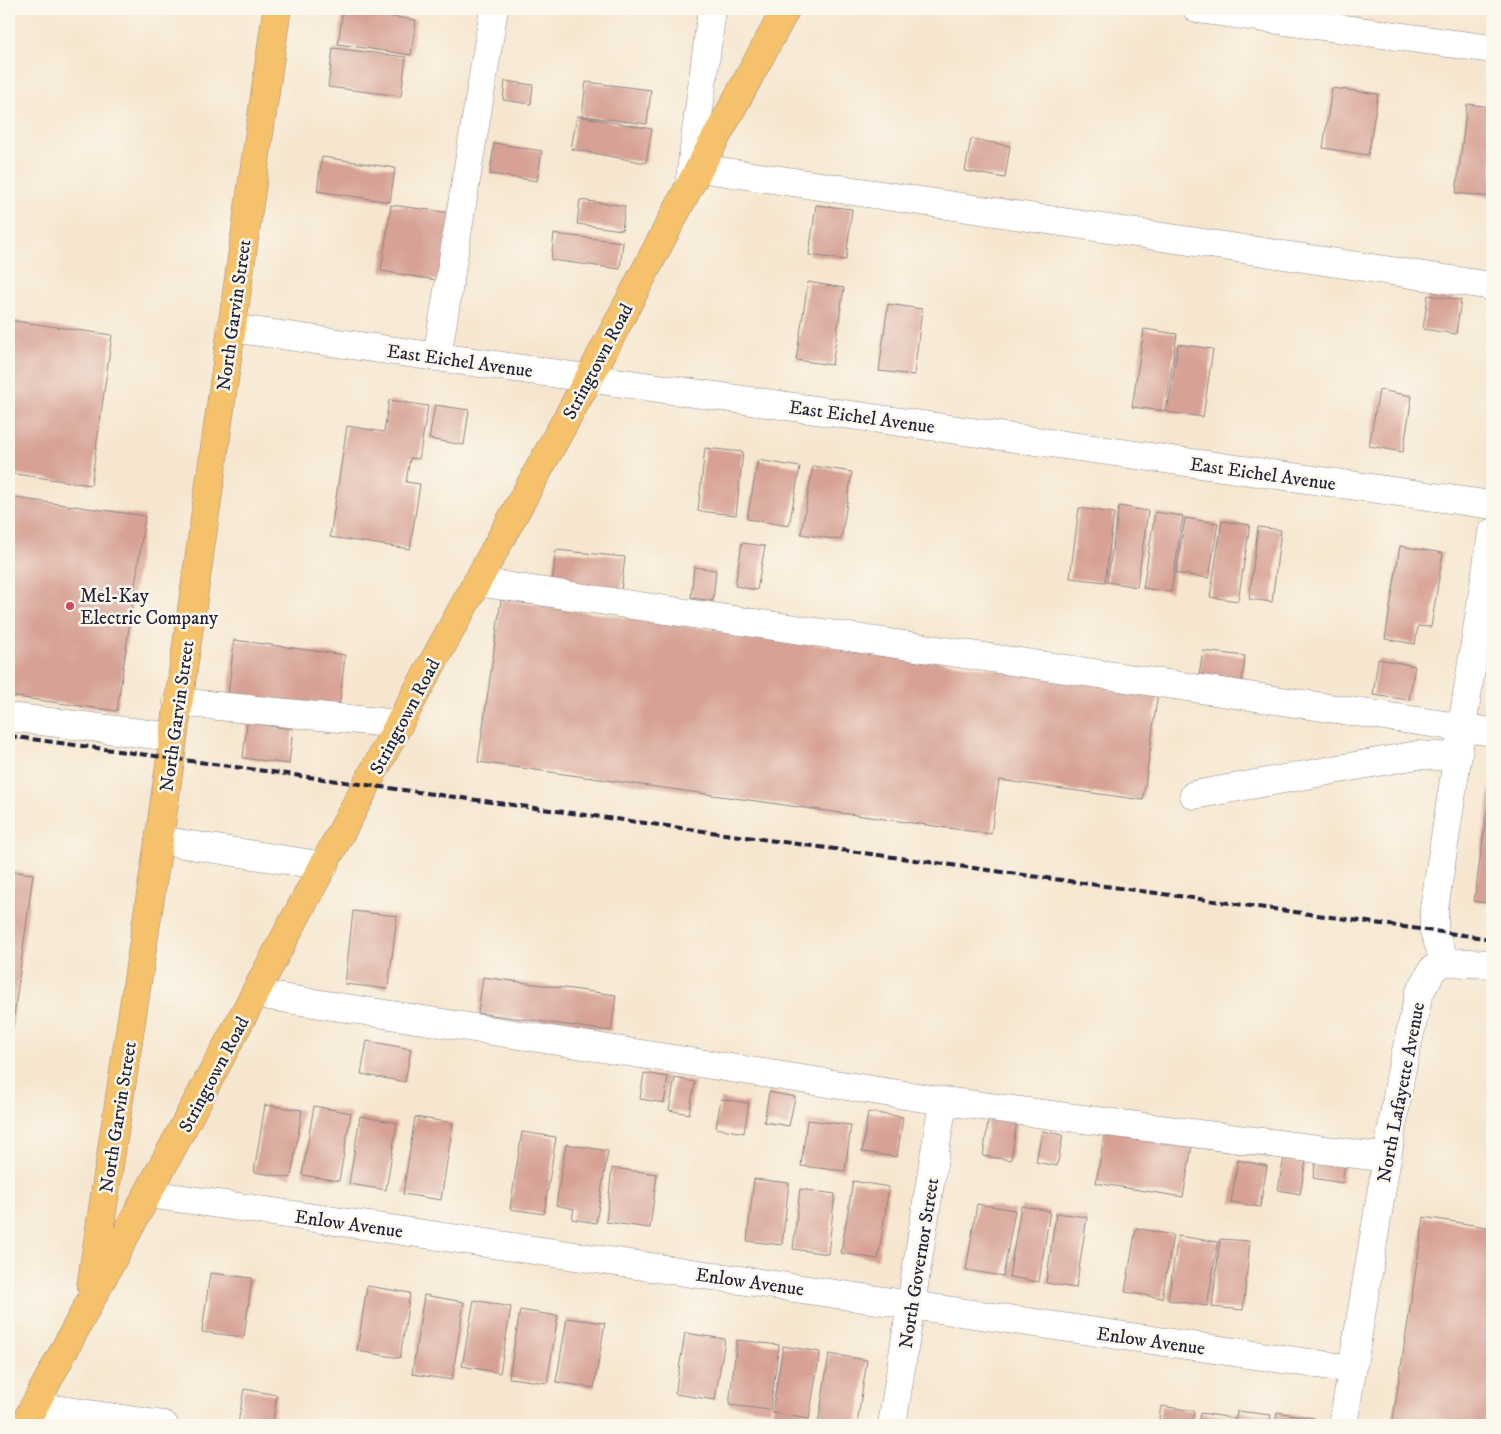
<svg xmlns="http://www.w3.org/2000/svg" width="1501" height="1434" font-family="'IM FELL DW Pica',serif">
<rect width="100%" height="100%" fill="#fbf7ec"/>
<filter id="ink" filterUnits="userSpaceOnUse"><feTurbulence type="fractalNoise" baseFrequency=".02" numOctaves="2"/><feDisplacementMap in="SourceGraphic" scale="10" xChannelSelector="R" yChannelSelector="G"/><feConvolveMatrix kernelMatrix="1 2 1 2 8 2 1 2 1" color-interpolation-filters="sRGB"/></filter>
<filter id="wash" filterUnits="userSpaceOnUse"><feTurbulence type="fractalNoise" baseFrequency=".0096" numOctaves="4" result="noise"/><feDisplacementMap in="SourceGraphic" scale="20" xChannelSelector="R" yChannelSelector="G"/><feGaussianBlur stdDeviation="1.12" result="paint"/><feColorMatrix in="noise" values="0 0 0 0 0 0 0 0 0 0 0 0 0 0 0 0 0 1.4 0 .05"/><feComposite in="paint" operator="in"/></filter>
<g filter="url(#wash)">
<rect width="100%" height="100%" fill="#f6e6cf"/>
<g id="blocks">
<path fill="#d7a295" d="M343 10 416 20 411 55 338 44Z
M333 48 406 57 401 96 328 87Z
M505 81 533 85 531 104 503 100Z
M586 82 651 90 647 124 582 116Z
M1332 88 1378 94 1368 155 1323 148Z
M1467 104 1492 107V197L1456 193Z
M577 116 652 129 646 163 571 149Z
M971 139 1010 146 1005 178 965 171Z
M494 143 542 151 537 181 490 174Z
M322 157 395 168 390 202 317 191Z
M580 200 625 206 622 230 577 224Z
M391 205 452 213 442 281 381 271Z
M816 205 852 209 846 260 809 255Z
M554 234 623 242 620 269 551 260Z
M808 282 844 288 832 365 796 360Z
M1428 295 1461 300 1456 334 1423 329Z
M888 304 922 309 914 375 879 371Z
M9 320 112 335 91 485 9 473Z
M1144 329 1177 334 1165 411 1132 407Z
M1178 344 1213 349 1203 417 1167 412Z
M1379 390 1412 396 1403 452 1369 446Z
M389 400 428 406 419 459 410 458 406 482 420 484 410 549 330 537 347 426 384 432Z
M435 405 469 410 464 445 429 439Z
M705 448 743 452 736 515 698 511Z
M758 460 800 467 789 526 747 519Z
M813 466 852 472 841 540 801 534Z
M9 497 145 516 117 711 9 696Z
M1119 506 1148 511 1137 587 1107 582Z
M1079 508 1114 513 1105 582 1070 578Z
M1155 512 1183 516 1171 592 1143 588Z
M1185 518 1218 523 1209 578 1176 573Z
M1222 521 1250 525 1238 601 1210 597Z
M1258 527 1281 530 1272 602 1249 599Z
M742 543 765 546 757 590 735 586Z
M1400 546 1443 553 1431 627 1418 626 1415 644 1385 639Z
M556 550 625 557 621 591 552 584Z
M694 567 716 570 713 601 691 598Z
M501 600 1158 692 1143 800 999 780 991 834 478 762Z
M234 640 345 655 339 710 228 697Z
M1203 651 1245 656 1242 681 1199 675Z
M1378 659 1415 666 1409 700 1373 695Z
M247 723 293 729 289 764 243 758Z
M1491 784H1492V904L1474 901Z
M9 871 33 874 10 1046H9Z
M353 911 397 916 388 989 345 984Z
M483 977 616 995 611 1031 478 1013Z
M367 1041 411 1049 405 1082 361 1074Z
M644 1073 668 1077 664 1103 640 1099Z
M675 1078 695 1082 689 1114 669 1110Z
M769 1092 795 1097 789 1126 764 1122Z
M721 1099 749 1103 744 1133 716 1128Z
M265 1105 302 1110 291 1178 254 1172Z
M314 1106 351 1113 339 1181 302 1175Z
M868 1112 903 1117 897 1157 862 1152Z
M360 1116 397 1123 386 1190 349 1184Z
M989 1116 1017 1120 1011 1160 983 1156Z
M415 1117 453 1123 441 1200 403 1194Z
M807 1120 851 1125 845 1171 801 1166Z
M1106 1125 1193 1140 1183 1197 1096 1183Z
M1042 1131 1063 1135 1057 1166 1036 1162Z
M522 1132 556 1137 544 1214 510 1209Z
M566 1144 608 1151 596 1223 572 1219 574 1209 556 1205Z
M1284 1157 1306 1161 1300 1194 1278 1190Z
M1316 1159 1345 1164 1342 1183 1313 1178Z
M1238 1160 1267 1166 1260 1207 1231 1202Z
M612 1168 657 1174 650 1228 606 1222Z
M754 1179 789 1183 782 1245 747 1241Z
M853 1181 889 1187 878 1259 841 1253Z
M800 1189 835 1194 828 1254 793 1249Z
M977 1204 1015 1210 1003 1276 966 1270Z
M1021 1206 1050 1211 1039 1282 1009 1277Z
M1056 1213 1087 1217 1076 1288 1046 1283Z
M1424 1217 1492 1228V1425H1392Z
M1136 1228 1173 1235 1162 1298 1125 1292Z
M1178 1236 1218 1242 1207 1306 1168 1300Z
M1220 1239 1250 1241 1243 1310 1212 1307Z
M210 1273 252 1278 244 1337 202 1332Z
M367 1286 410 1293 400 1358 357 1351Z
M424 1295 464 1302 452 1380 412 1374Z
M474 1300 511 1307 500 1373 462 1366Z
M520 1310 558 1316 547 1383 509 1378Z
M567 1318 605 1323 594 1388 556 1382Z
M685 1333 725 1339 715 1400 675 1394Z
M737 1340 779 1345 770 1410 729 1405Z
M783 1346 820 1352 809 1419 772 1413Z
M829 1354 867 1360 857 1425H818Z
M244 1389 277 1395 272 1425 238 1424Z
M1161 1406 1194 1411 1192 1425H1158Z
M1237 1411 1271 1415 1269 1425H1235Z
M1277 1412 1314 1418 1313 1425H1275Z
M1200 1413 1234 1418 1233 1425H1198Z"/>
</g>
</g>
<g filter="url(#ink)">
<use href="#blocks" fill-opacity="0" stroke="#8c8485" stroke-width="1"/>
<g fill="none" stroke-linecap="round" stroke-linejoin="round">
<defs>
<path id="minor" d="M1197 9 1492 49
M699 168 1492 286
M689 186 712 9
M231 328 1492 505
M437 357 494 9
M477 582 1492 732
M177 702 399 724
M9 717 173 737
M1194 795 1417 755 1456 757
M159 840 324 866
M1445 962 1434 931V909L1492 533
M1445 962 1492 964
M256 994 943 1101 1387 1158
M149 1194 1351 1369
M34 1406 164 1425
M892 1425 943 1101
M1343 1425 1401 1073 1419 994 1433 969 1445 962"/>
<path id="major" d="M91 1285 159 840 277 9
M24 1425 399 724 589 378 689 187 786 9"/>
</defs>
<use href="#minor" stroke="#8c8485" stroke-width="29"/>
<use href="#major" stroke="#8c8485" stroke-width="29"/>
<use href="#minor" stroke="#fff" stroke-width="28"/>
<use href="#major" stroke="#f5c16b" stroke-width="28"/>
<path stroke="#22223b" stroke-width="4" stroke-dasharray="8 4" stroke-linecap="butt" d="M9 736 1492 939"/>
</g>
</g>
<circle fill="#d1495b" stroke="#fbf7ec" stroke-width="2" cx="70" cy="606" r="5"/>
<g text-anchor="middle" stroke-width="5" stroke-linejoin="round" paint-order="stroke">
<g font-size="19" fill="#22223b" stroke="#fbf7ec">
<text transform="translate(233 315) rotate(-82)" y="7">North Garvin Street</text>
<text transform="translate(460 360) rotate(8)" y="7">East Eichel Avenue</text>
<text transform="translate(597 361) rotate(-62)" y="7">Stringtown Road</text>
<text transform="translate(862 416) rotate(8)" y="7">East Eichel Avenue</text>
<text transform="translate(1263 473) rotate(8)" y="7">East Eichel Avenue</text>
<text transform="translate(176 716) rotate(-82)" y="7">North Garvin Street</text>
<text transform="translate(404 716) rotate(-62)" y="7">Stringtown Road</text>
<text transform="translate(213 1074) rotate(-62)" y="7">Stringtown Road</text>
<text transform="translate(1400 1092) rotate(-79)" y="7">North Lafayette Avenue</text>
<text transform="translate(117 1117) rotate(-81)" y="7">North Garvin Street</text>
<text transform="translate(349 1223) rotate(8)" y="7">Enlow Avenue</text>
<text transform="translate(918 1263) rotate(-81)" y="7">North Governor Street</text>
<text transform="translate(750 1281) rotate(8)" y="7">Enlow Avenue</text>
<text transform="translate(1151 1340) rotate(8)" y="7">Enlow Avenue</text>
</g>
<g font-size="19" fill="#22223b" stroke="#fbf7ec" text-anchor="start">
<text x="80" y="602">Mel-Kay<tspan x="80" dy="22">Electric Company</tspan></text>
</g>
</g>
<rect width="1501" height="1434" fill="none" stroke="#fbf7ec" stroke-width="30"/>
</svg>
